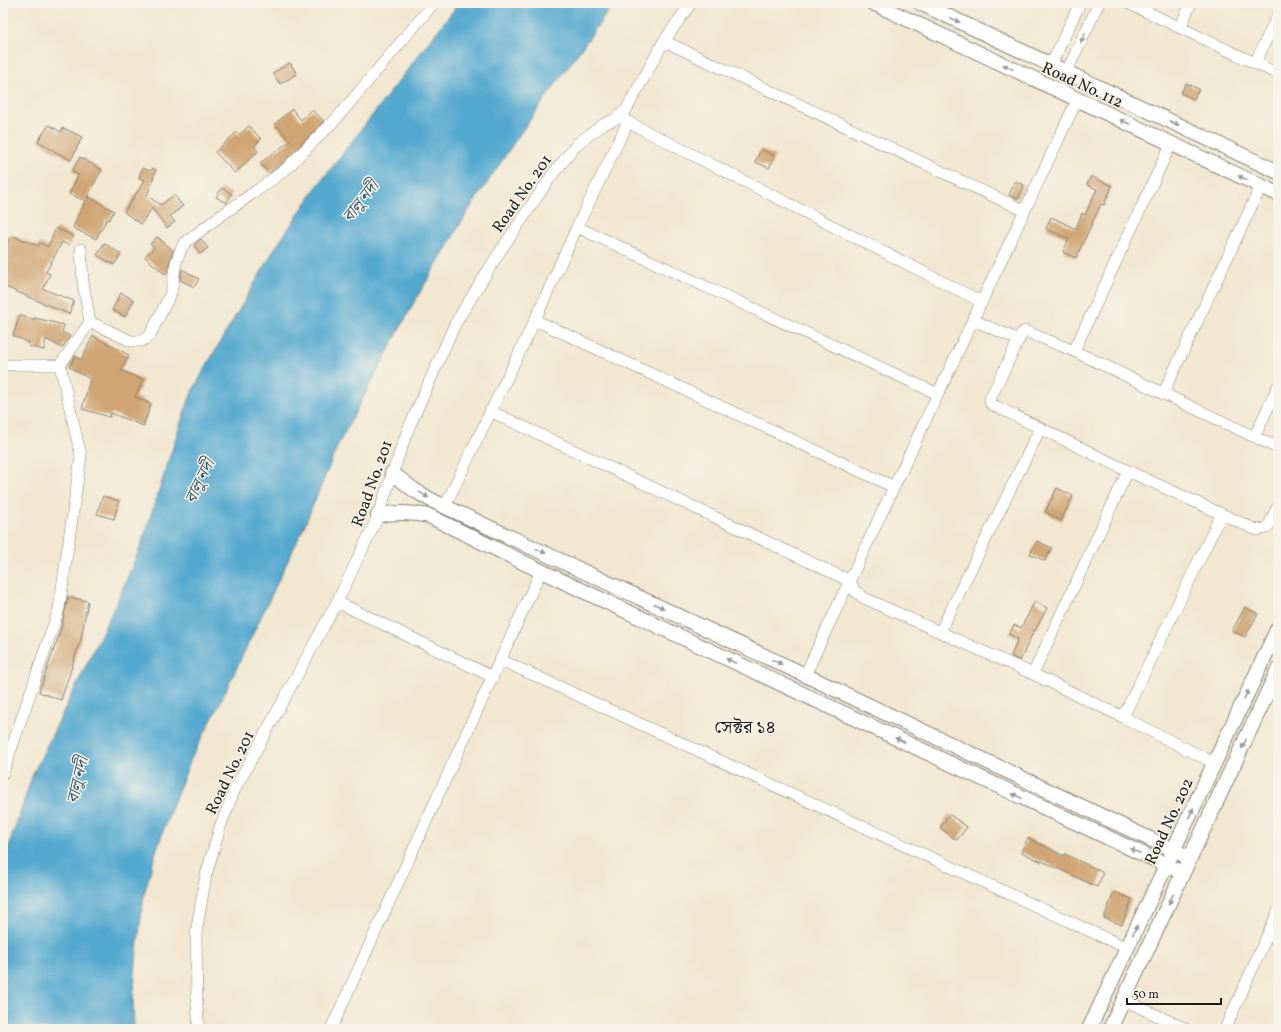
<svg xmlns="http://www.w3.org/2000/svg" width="1281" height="1032" font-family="Vollkorn,'Noto Serif Bengali',serif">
<rect width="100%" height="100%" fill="#f7f3e8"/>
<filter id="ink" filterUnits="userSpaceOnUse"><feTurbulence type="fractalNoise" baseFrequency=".025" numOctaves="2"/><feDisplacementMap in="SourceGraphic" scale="8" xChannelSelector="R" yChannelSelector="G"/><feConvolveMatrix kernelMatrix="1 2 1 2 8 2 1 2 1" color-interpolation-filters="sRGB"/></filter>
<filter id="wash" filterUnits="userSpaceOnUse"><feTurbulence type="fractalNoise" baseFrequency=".012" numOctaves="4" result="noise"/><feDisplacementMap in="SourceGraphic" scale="16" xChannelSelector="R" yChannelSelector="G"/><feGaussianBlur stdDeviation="0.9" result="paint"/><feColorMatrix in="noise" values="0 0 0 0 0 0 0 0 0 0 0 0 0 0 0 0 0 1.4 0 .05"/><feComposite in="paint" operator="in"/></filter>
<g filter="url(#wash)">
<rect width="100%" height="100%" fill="#f2e7d0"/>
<path fill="#52a8cf" stroke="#376276" d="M459 3H615L604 17 517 138 467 213 413 304 338 445 303 529 217 709 191 759 171 809 155 854 144 895 137 949 133 1003 134 1029H3V863L33 774 115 606 141 546 181 422 192 392 212 356 276 247 316 188Z"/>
<g id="blocks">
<path fill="#d0a573" d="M290 63 297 74 280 84 273 73Z
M1186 83 1199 89 1194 99 1181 93Z
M292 109 301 120 312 110 324 121 281 164 269 173 260 163 290 141 275 124Z
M49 125 61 132 63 128 82 137 71 160 54 151 38 141Z
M249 126 261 139 254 146 258 151 235 173 215 152 237 132 239 135Z
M761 149 775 156 769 168 755 162Z
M80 157 102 170 91 189 87 199 89 197 114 211 109 220 107 219 96 239 73 228 77 217 86 201 69 194 78 175 72 171Z
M142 168 151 171 153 168 156 170 147 196 161 205 174 195 183 206 170 216 175 222 167 228 152 208 141 224 124 212 145 180 139 178Z
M1091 176 1112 186 1104 205 1101 204 1076 258 1063 252 1069 239 1046 229 1051 217 1076 229 1082 213 1085 215 1097 189 1087 185Z
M1015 181 1024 185 1018 199 1009 195Z
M222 188 232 194 226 203 216 197Z
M56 228 73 236 69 245 62 242 46 272 50 274 43 289 74 301 69 314 3 286V246L6 247 11 235 38 246 40 243 48 247Z
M157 237 173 250 166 275 145 257 154 247 150 244Z
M201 239 208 248 200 254 194 245Z
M104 243 121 254 114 265 97 255Z
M182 269 199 279 194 287 180 280Z
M121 293 134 300 125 317 112 310Z
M20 315 34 320 35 318 64 325 62 332 70 336 62 348 46 339 44 350 28 346 29 342 13 336Z
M93 336 129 355 121 370 143 380 135 397 151 404 143 426 111 413 110 417 82 409 90 379 69 367 75 356 81 360Z
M1057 488 1073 496 1061 521 1045 512Z
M103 496 119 501 114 519 97 514Z
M1037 541 1052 548 1045 561 1030 554Z
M68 597 88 601 81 639 61 700 39 692 61 629Z
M1035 601 1047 608 1035 631 1034 630 1020 661 1011 656 1018 639 1009 634 1014 625 1021 628Z
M1245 607 1258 614 1245 637 1232 631Z
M949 814 967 827 957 840 940 828Z
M1028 838 1064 856 1065 854 1102 872V876L1097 887 1042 861V862L1021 852Z
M1114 892 1132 899 1122 925 1104 918Z"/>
</g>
</g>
<g filter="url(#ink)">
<use href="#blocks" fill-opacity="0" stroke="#878276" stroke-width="1"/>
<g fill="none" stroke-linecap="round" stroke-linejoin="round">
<defs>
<path id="minor" d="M1128 3 1278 74
M1180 28 1191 3
M664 41 1025 211
M1255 63 1278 15
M1051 65 1080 3
M1066 73 1099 3
M622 119 982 302
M577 227 938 394
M81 249 83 282 90 322
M535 320 894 487
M973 320 1019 340
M1074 351 1171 144
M3 365H60
M1163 394 1261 186
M490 411 850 581 854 590 864 598 1033 674 1123 717 1214 763
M1255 436 1278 386
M1278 448 1074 351 1025 331 1022 333 990 399 991 404 1128 471 1252 528 1258 530 1266 528 1269 525 1278 506
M445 506 535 320 577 227 628 122
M337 602 493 677
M940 632 1040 429
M501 660 1127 948
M1033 674 1128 471
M805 675 1077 100
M1123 717 1221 515
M3 773 59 609 81 456 60 365 90 322 131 341H142L150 335 171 293 176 262 182 247 186 242 216 219 259 189 286 169 336 119 434 3
M1124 1000 1186 1029
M199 1029 197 1006 196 933 206 875 220 827 235 789 337 602 376 521 407 432 455 324 497 256 552 175 578 143 604 124 614 120 626 110 664 41 691 3
M331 1029 541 571
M1225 1029 1278 912"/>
<path id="tertiary" d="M873 3 1278 194
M920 3 1278 172
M392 473 414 490 433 501 805 675 1190 858
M378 515C396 512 411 512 429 516L541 571 1183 873
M1089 1029 1278 628
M1110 1029 1278 670"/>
</defs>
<use href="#minor" stroke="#878276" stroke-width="12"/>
<use href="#tertiary" stroke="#878276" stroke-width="16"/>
<use href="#minor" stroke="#fff" stroke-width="11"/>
<use href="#tertiary" stroke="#fff" stroke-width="14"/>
</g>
<defs><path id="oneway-solid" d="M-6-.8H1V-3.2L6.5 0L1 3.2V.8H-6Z"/></defs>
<g fill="#999">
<use href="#oneway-solid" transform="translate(955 20) rotate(26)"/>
<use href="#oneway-solid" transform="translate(1083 38) rotate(115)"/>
<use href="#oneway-solid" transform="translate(1008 67) rotate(-155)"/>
<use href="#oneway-solid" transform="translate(1125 122) rotate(-155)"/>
<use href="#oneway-solid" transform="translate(1174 123) rotate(25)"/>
<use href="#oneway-solid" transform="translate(1243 178) rotate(-155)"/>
<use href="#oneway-solid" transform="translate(424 495) rotate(31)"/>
<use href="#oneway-solid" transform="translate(541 551) rotate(25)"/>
<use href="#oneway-solid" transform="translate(659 606) rotate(25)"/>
<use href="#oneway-solid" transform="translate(731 661) rotate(-155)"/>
<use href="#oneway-solid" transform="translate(777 662) rotate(25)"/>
<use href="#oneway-solid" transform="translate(1246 695) rotate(-64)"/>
<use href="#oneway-solid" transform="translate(900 740) rotate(-155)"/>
<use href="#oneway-solid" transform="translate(1244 744) rotate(115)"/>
<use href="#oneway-solid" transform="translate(1017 796) rotate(-155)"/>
<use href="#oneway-solid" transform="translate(1191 813) rotate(-65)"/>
<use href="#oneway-solid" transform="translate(1135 851) rotate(-155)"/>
<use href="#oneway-solid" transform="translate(1171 899) rotate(115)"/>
<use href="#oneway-solid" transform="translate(1135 930) rotate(-65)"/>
</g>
</g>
<g text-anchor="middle" stroke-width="3" stroke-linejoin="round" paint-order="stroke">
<g font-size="16" fill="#1c1c1c" stroke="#f7f3e8">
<text transform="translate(1083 84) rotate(25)" y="6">Road No. 112</text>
<text transform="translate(521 193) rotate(-55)" y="6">Road No. 201</text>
<text transform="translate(371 483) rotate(-70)" y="6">Road No. 201</text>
<text transform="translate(229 772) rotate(-64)" y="6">Road No. 201</text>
<text transform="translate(1168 821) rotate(-65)" y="6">Road No. 202</text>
</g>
<g font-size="17" font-style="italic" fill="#345b6d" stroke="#f7f3e8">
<text transform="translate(360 201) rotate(-52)" y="6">বালু নদী</text>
<text transform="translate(199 481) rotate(-64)" y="6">বালু নদী</text>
<text transform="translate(77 780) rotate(-77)" y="6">বালু নদী</text>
</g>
<g font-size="18" fill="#1c1c1c" stroke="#f7f3e8">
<text x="745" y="733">সেক্টর ১৪</text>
</g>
</g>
<rect width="1281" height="1032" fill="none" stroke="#f7f3e8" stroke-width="16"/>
<path d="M1127 998v6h94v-6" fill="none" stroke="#1c1c1c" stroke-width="2"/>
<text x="1133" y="998" font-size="12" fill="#1c1c1c" stroke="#f7f3e8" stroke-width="3" paint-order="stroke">50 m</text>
</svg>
